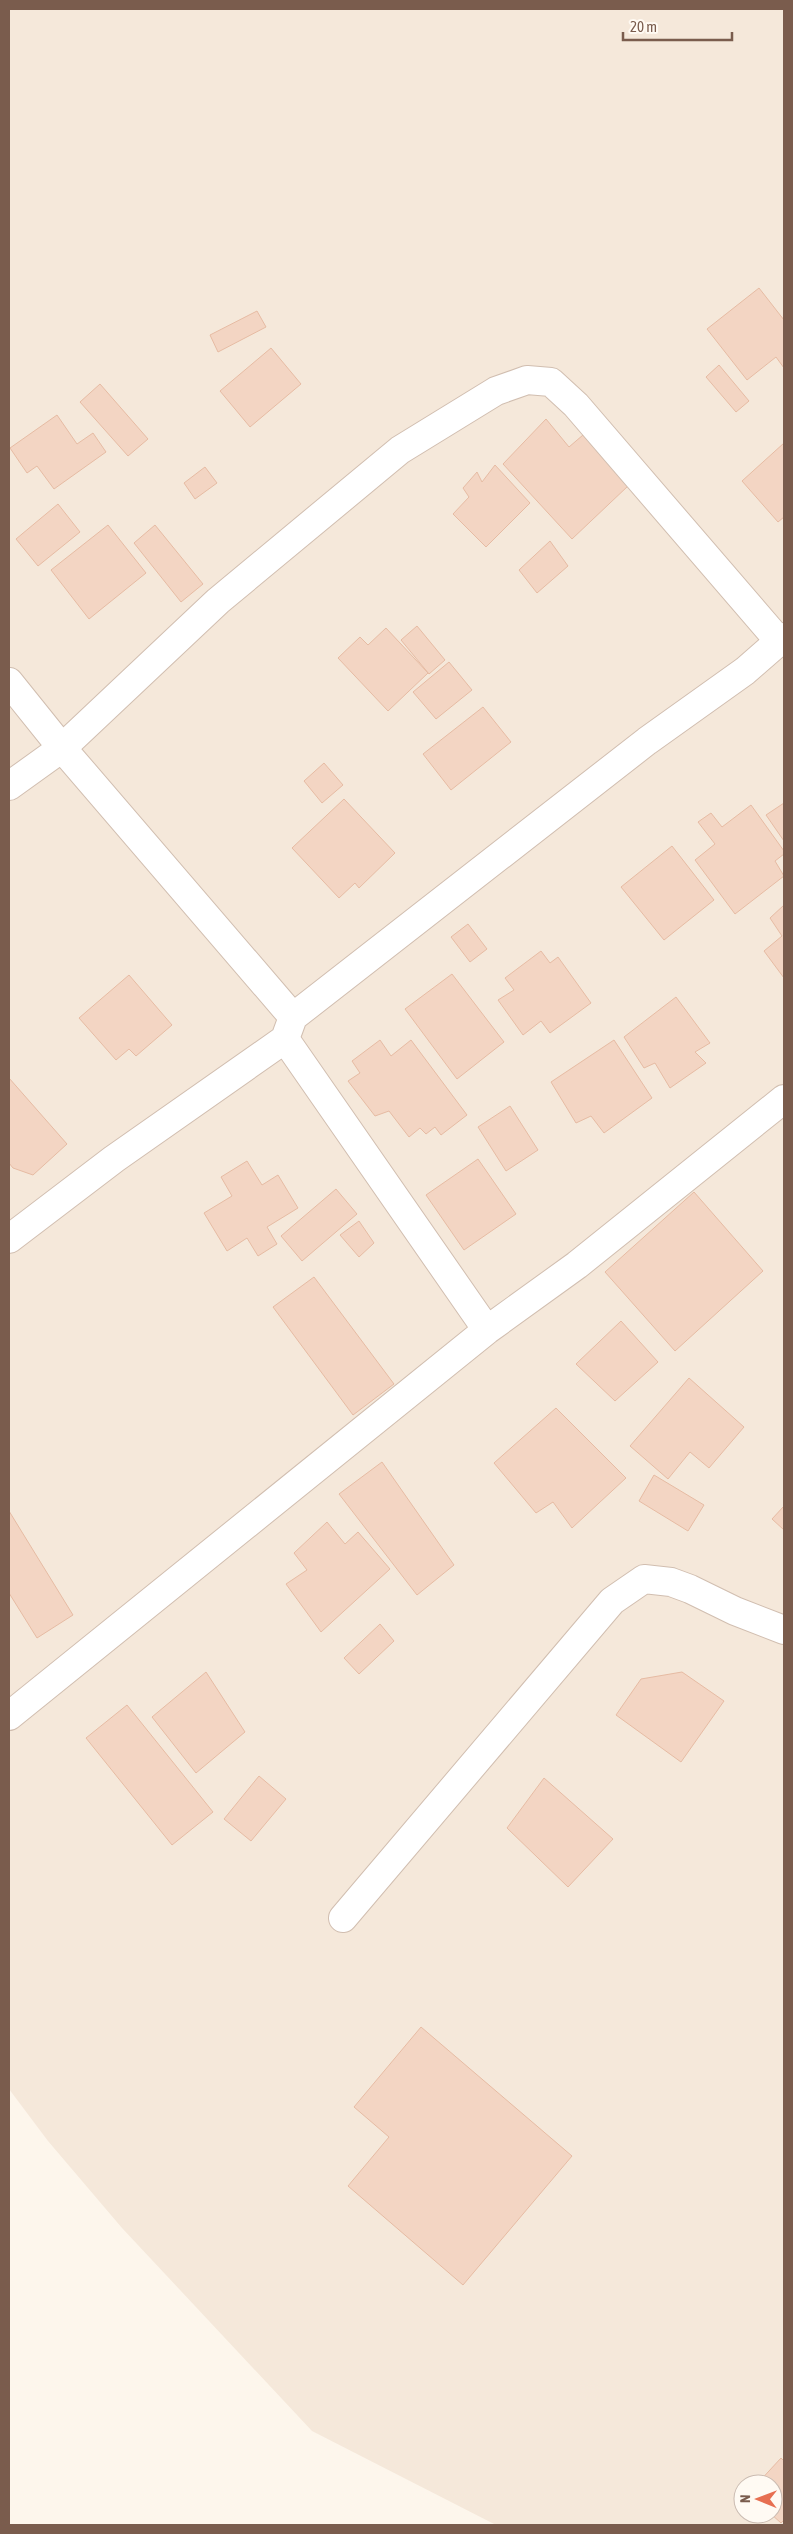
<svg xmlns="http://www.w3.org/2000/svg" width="793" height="2534" font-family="'Asap Condensed',sans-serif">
<rect width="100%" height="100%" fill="#fdf6ec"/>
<path fill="#f5e8da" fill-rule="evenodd" d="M9 9H784V2525H496L312 2431 122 2228 48 2141 9 2089ZM743 2484H773V2514H743Z"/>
<path fill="#f3d5c3" stroke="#e6bba3" d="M759 288 784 320V368L776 357 747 380 707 329Z
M257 311 266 327 218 352 210 335Z
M271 348 301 384 250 427 220 391Z
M719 365 749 401 736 412 706 377Z
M100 384 148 439 128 456 80 402Z
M57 415 77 444 93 433 106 452 54 489 37 466 27 473 10 448Z
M546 419 569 447 583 435 628 486 572 539 503 464Z
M784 443V517L778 522 742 481Z
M495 465 530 503 486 547 453 514 469 497 463 488 477 472 482 482Z
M205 467 217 483 195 499 184 483Z
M58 504 80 532 38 566 16 539Z
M108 525 146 573 89 619 51 570Z
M155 525 203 584 181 602 134 543Z
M550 541 568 566 537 593 519 570Z
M417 626 445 660 429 674 401 640Z
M386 628 428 673 388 711 338 658 360 637 368 645Z
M449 662 472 690 436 719 413 692Z
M483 707 511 742 451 790 423 754Z
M324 763 343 785 322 803 304 781Z
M344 799 395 853 359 888 355 883 339 898 292 848Z
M784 803V841L766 815Z
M751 805 784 851V854L775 861 784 876 735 914 695 860 715 844 698 822 711 813 722 827Z
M672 846 714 900 664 940 621 887Z
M784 905V978L764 951 782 936 770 918Z
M468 924 487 949 470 962 451 937Z
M541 951 550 963 558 957 591 1003 550 1033 541 1021 523 1035 498 1000 514 990 505 978Z
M452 974 504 1042 457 1079 405 1009Z
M129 975 172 1025 136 1056 129 1049 116 1060 79 1018Z
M676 997 710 1043 695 1052 706 1063 670 1088 655 1063 644 1068 624 1037Z
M380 1040 391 1056 411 1040 467 1115 441 1135 435 1127 426 1134 420 1128 409 1137 389 1111 375 1116 348 1081 360 1073 352 1061Z
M614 1040 652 1098 604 1133 591 1116 576 1123 551 1082Z
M9 1078 67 1144 33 1175 13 1168 9 1163Z
M510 1106 538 1150 506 1171 478 1127Z
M478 1159 516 1214 464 1250 426 1195Z
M247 1161 262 1185 278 1175 298 1208 267 1227 277 1244 258 1256 247 1238 227 1251 204 1213 232 1196 221 1177Z
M336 1189 357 1214 302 1261 281 1236Z
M694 1192 763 1271 675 1351 605 1272Z
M359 1221 374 1243 359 1257 340 1235Z
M314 1277 394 1384 353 1415 273 1307Z
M621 1321 658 1362 615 1401 576 1364Z
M689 1378 744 1427 709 1468 690 1452 668 1479 630 1446Z
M556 1408 626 1478 572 1528 553 1502 536 1513 494 1463Z
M382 1462 454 1565 417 1595 339 1494Z
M654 1475 704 1505 688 1531 639 1501Z
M784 1506V1530L772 1519Z
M9 1511 73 1615 37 1638 9 1593Z
M327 1522 345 1544 358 1532 390 1569 321 1632 286 1584 307 1570 294 1553Z
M380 1624 394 1641 359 1674 344 1658Z
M206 1672 245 1732 196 1773 152 1717Z
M682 1672 724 1701 681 1762 616 1715 641 1679Z
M127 1705 213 1812 172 1845 86 1738Z
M259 1776 286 1799 251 1841 224 1819Z
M544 1778 613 1839 568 1887 507 1828Z
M421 2027 572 2156 463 2285 348 2186 389 2137 354 2107Z
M781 2458 784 2461V2520L781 2523 771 2514H773V2484H757Z
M745 2514H761L754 2522Z"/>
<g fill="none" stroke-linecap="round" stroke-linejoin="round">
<defs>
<path id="street" d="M9 682 62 748 293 1017
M9 786 62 748 218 601 400 450 496 391 527 380 551 382 576 405 779 641
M285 1039 487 1330
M9 1239 114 1159 285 1039 293 1017 647 741 745 671 784 637
M9 1716 487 1330 577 1265 784 1099
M343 1918 612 1601 644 1579 671 1582 690 1589 735 1611 784 1630"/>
</defs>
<use href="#street" stroke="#d1beb0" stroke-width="30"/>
<use href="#street" stroke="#fff" stroke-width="28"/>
</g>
<rect width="793" height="2534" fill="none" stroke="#7a5c4d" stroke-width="20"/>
<g transform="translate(758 2499) rotate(271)"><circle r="24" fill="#fffaf3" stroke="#cabbb1"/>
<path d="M0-4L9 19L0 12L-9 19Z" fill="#e76f51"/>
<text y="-8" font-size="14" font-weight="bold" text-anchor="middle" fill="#7a5c4d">N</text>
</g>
<path d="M623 32v8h109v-8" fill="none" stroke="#7a5c4d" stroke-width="2.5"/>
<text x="630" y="32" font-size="15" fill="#7a5c4d" stroke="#fffaf3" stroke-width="4" paint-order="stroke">20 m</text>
</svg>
